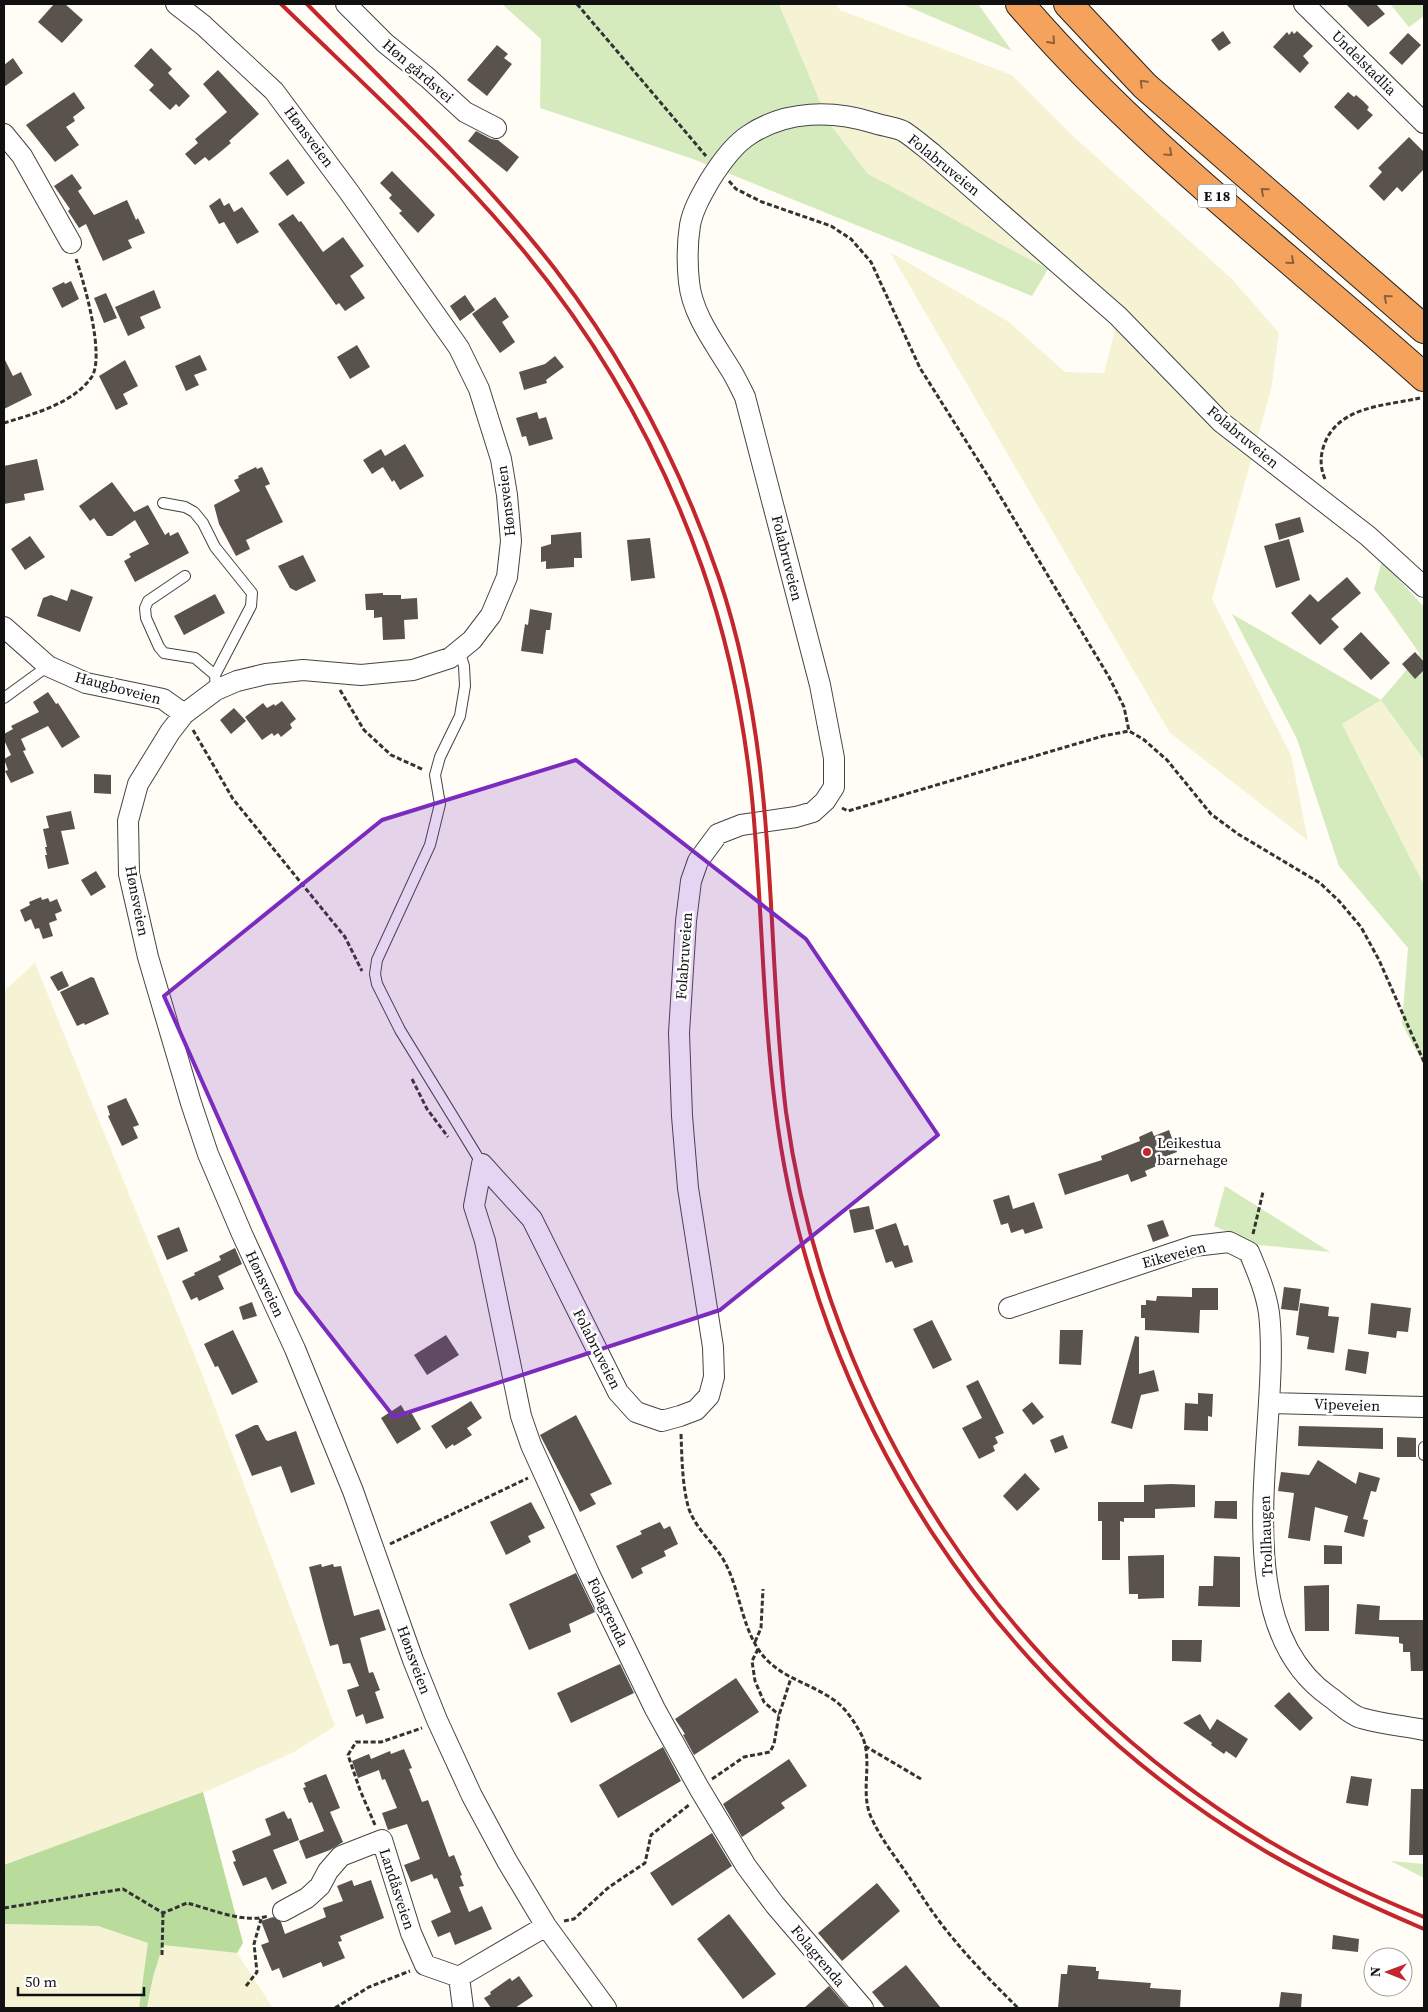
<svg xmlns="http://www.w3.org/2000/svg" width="1428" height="2012" font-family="'Source Serif 4',serif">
<rect width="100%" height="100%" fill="#fffdf5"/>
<path fill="#f6f3d4" d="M779 4H836L840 10 1012 75 1072 135 1233 280 1279 333 1271 390 1212 599 1291 755 1308 841 1170 733 890 252 1009 322 1065 372 1104 373 1118 319 1048 269 868 174 829 123Z
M1381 700 1424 760V885L1342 724Z
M35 963 203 1376 335 1726 294 1752 210 1790 4 1866V991Z
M4 1924 98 1926 149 1943 139 2008H4Z
M163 1945 237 1953 273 2008H148L153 1977Z"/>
<path fill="#d5ebbd" d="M502 4H779L829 123 868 174 1048 269 1032 296 693 159 540 108 541 39Z
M902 4H978L1012 51Z
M1390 4H1424V16L1409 27Z
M1382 561 1424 607V760L1381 700 1342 724 1424 885V1065L1402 1024 1408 948 1339 866 1297 739 1232 614 1381 700 1420 654 1374 589Z
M1225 1186 1330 1252 1259 1245 1214 1226Z
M1391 1861 1424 1864V1878Z"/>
<path fill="#b9dc9c" d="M203 1792 243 1943 237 1953 163 1945 153 1977 147 2008H139L148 1943 98 1926 4 1924V1865Z"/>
<path fill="#5a524d" d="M54 4H65L83 20 62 43 38 22Z
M1346 4H1376L1385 14 1368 27Z
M1223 31 1231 43 1219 51 1211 40Z
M1292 31 1294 34 1297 31 1313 46 1303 56 1309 63 1300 73 1273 47 1287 32 1289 35Z
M1408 33 1421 45 1402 65 1389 53Z
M497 45 508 54 504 58 512 64 487 96 467 80Z
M151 48 172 69 168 73 190 96 179 107 176 104 170 110 149 90 154 85 134 66Z
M13 58 23 73 4 87V65Z
M218 70 259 114 229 141 231 143 219 153 209 161 205 157 195 165 185 154 198 143 195 139 227 112 203 84Z
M74 92 85 108 73 117 75 121 66 127 79 145 55 162 26 125Z
M1348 92 1354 97 1356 95 1363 101 1369 107 1367 110 1373 115 1358 130 1334 107Z
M476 131 491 139 498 140 519 157 507 172 468 141Z
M1409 137 1424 152V169L1402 192 1397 187 1384 201 1369 186 1382 172 1378 168Z
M288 159 305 183 287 196 269 173Z
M392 171 435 215 418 233 399 213 402 211 389 198 392 195 380 183Z
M72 174 82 188 78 191 94 215 127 200 136 220 138 218 145 233 128 240 132 248 103 261 86 224 79 228 68 211 70 209 54 186Z
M220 198 224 206 229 203 234 212 242 207 259 232 237 244 224 222 219 224 209 206Z
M293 214 299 222 301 221 323 252 343 237 364 266 350 276 365 298 345 311 339 303 336 305 278 224Z
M71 281 79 299 62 308 52 288 64 282 65 284Z
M154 290 161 308 140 317 145 328 128 336 115 307Z
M106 293 117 318 104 323 94 298Z
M465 295 475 310 460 321 450 306Z
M495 297 509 317 502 322 515 342 500 353 472 314Z
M357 345 370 367 350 379 337 357Z
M200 355 207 370 194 375 199 385 186 391 175 366Z
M555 356 564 367 546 380 547 383 524 390 519 372 545 364Z
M4 358 13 376 21 372 32 395 4 409Z
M125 360 138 386 123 394 128 404 116 410 99 376Z
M537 412 539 419 546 417 553 439 529 446 526 436 522 437 516 418Z
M405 444 424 476 400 490 394 480 392 482 383 467 372 474 363 460 381 449 385 456Z
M37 459 44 490 24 494 25 500 4 504V466Z
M256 467 257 469 262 467 270 484 265 486 283 522 246 540 250 549 236 556 219 524 214 505 240 491 234 480 239 478 238 476Z
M112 482 134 512 148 505 165 535 169 532 170 536 178 532 189 553 135 582 124 561 131 557 129 554 149 544 135 520 112 536H107L94 518 90 521 79 506Z
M1300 517 1304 532 1279 540 1275 524Z
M581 532 582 558H574V567L546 569V561L541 562V547L551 544V535Z
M30 536 45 557 25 570 11 549Z
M650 538 655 578 631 581 627 540Z
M1289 539 1300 580 1276 588 1264 546Z
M303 555 316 581 296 591 290 588 278 566Z
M1347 577 1361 593 1331 619 1339 627 1320 645 1291 613 1310 594 1318 602Z
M71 589 93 597 80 632 37 616 43 598 51 595 67 601Z
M383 593V595H401V599L417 598 418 619 404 620 405 639 383 640 382 617 374 618V610H366L365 594Z
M215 594 225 613 184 635 174 616Z
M530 609 552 613 550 630H546L543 654 521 651 525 624 528 625Z
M1361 632 1390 663 1371 680 1343 649Z
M1415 652 1424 662V670L1415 679 1402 664Z
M48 692 56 704 58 703 80 737 62 748 48 726 21 739 26 750 23 751 34 773 11 783 5 771 8 770 4 759 11 755 4 740V734L13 729 11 726 39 712 33 702Z
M282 701 296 719 290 724 292 728 281 737 278 733 274 736 272 733 262 740 245 717 263 703 267 708 274 704 275 706Z
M234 708 246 721 231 734 220 720Z
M94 774 111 775V794L94 793Z
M71 811 75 829 61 831 69 864 48 869 45 855H47L45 847H47L43 829 49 828 46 816Z
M96 871 106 887 91 896 81 880Z
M41 897 42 900 48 898 50 902 57 899 62 911 55 914 57 920 49 923 53 936 43 939 39 928 35 929 31 919 25 922 20 910 30 905 29 902Z
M62 971 69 986 58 991 50 977Z
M91 977 94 978 109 1014 85 1025 84 1023 77 1026 60 992Z
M126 1098 139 1125 133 1127 138 1138 122 1146 108 1116 110 1115 107 1106Z
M1169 1130 1177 1152 1164 1157 1166 1162 1145 1171 1147 1176 1131 1182 1128 1174 1065 1195 1058 1174 1102 1160 1101 1156 1140 1141 1139 1137 1152 1131 1154 1136Z
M1009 1195 1013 1209 1034 1202 1043 1228 1025 1234 1023 1229 1011 1233 1008 1223 1001 1225 993 1200Z
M869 1206 874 1229 854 1233 849 1210Z
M1163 1220 1169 1236 1153 1242 1147 1225Z
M896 1223 904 1246 908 1245 913 1262 895 1268 892 1261 886 1263 875 1230Z
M179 1227 188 1251 167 1260 157 1236Z
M235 1248 242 1264 218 1276 224 1289 199 1301 197 1297 191 1300 182 1281 195 1275 194 1273 221 1260 219 1256Z
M1284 1287 1301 1289 1298 1311 1281 1309Z
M1192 1288H1218V1310H1200L1199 1333 1145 1330V1318H1141V1305H1146V1300L1156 1301 1157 1296 1192 1297Z
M252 1302 257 1316 243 1320 239 1307Z
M1300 1303 1329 1307 1328 1316 1339 1317 1334 1353 1307 1349 1309 1337 1296 1335Z
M1371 1303 1411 1308 1408 1332 1397 1331 1396 1338 1368 1334Z
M932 1320 952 1360 933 1369 913 1329Z
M233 1330 258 1382 232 1395 218 1366 215 1367 204 1344Z
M1060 1330H1083L1081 1365 1059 1364Z
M446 1335 459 1355 427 1375 414 1355Z
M1135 1336 1139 1337V1374L1154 1370 1159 1391 1141 1395 1132 1429 1111 1423Z
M1348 1349 1369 1352 1366 1374 1345 1370Z
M978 1380 1004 1433 995 1437 998 1443 993 1446 995 1451 979 1459 962 1428 982 1418 966 1386Z
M1198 1393 1213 1394 1212 1417 1208 1416V1431L1184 1430 1185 1403 1198 1404Z
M471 1401 482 1418 467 1428 472 1435 454 1446 453 1444 446 1449 431 1426Z
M1032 1402 1044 1417 1033 1425 1022 1410Z
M401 1405 407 1415 411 1412 421 1429 397 1444 381 1418Z
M576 1415 612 1484 590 1494 596 1504 580 1512 540 1435Z
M255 1425H258L266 1440 268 1441 296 1431 315 1484 291 1493 281 1466 252 1476 235 1435Z
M1299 1426 1383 1428V1449L1298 1446Z
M1063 1435 1068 1448 1055 1453 1050 1440Z
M1397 1437 1416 1438V1457H1397Z
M1318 1460 1356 1484 1359 1472 1380 1478 1376 1492 1371 1491 1363 1519 1368 1520 1364 1537 1344 1532 1348 1516 1315 1507 1310 1541 1288 1538 1294 1493 1278 1491 1281 1472 1309 1475Z
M1025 1473 1040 1489 1017 1511 1003 1496Z
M1171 1484 1195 1485V1507L1155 1509V1518H1124V1522L1120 1521V1560H1102V1521H1098V1502H1144V1485Z
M1215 1501H1237V1519L1214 1518Z
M531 1502 545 1528 528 1536 531 1542 506 1555 490 1522Z
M660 1522 664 1529 670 1526 678 1544 664 1551 666 1556 641 1568 643 1573 632 1579 616 1546 642 1534 640 1531Z
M1324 1545 1342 1546V1564H1324Z
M1164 1555V1598L1138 1599V1594H1129L1128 1556Z
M1214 1556 1240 1557V1607L1198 1606 1199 1586H1213Z
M321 1564 322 1567 333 1564 334 1567 341 1566 354 1616 379 1609 386 1630 360 1638 369 1673 373 1672 380 1690 375 1692 384 1718 366 1724 363 1714 356 1717 347 1690 359 1686 350 1663 343 1664 338 1644 330 1646 323 1621 309 1567Z
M576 1573 595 1612 569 1624 571 1632 529 1650 509 1604Z
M1329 1585V1631H1305L1304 1586Z
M1357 1604 1380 1606 1379 1620H1423L1424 1671H1411L1410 1652H1403V1644L1399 1643V1637L1355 1634Z
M1172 1640H1202L1201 1662 1172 1661Z
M620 1664 634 1693 571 1723 557 1693Z
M736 1678 759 1712 694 1755 683 1735 685 1734 675 1719Z
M1289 1692 1313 1718 1300 1731 1274 1706Z
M1200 1714 1210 1730 1217 1719 1248 1739 1236 1758 1226 1751 1224 1754 1211 1745 1212 1743 1183 1723Z
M663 1747 681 1781 618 1818 599 1785Z
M404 1749 412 1768 409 1769 422 1802 428 1800 449 1857 454 1855 462 1875 460 1876 464 1886 459 1887 469 1912 482 1906 492 1929 455 1945 450 1932 438 1937 431 1921 451 1912 437 1878 434 1879 432 1874 411 1882 404 1865 420 1859 407 1824 388 1830 382 1813 397 1808 385 1779 382 1780 379 1770 358 1778 352 1761 369 1754 371 1759 390 1751 391 1754Z
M789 1759 807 1786 781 1803 785 1808 742 1837 723 1804Z
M326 1774 340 1808 330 1812 343 1842 330 1850 306 1859 299 1841 324 1831 312 1802 309 1803 303 1788 306 1787 304 1783Z
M1351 1776 1372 1779 1368 1806 1346 1803Z
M1411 1789H1424V1855H1409Z
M284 1811 288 1819 291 1818 299 1840 273 1850 287 1883 272 1890 266 1877 243 1886 233 1862 236 1861 232 1851 271 1835 265 1819Z
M712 1833 732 1866 672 1906 650 1873Z
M352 1880 354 1886 371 1880 384 1918 340 1936 342 1941 338 1942 345 1958 323 1967 321 1962 283 1978 279 1968 272 1971 261 1945 269 1942 261 1921 273 1917 281 1922 285 1934 326 1917 323 1908 343 1901 337 1886Z
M877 1883 900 1911 842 1961 818 1933Z
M729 1914 776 1974 743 1999 697 1939Z
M1333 1935 1359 1939 1358 1952 1332 1949Z
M906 1965 941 2008H885L872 1992Z
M1068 1965 1096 1967V1971H1099L1098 1979 1151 1983 1150 1988 1181 1990 1180 2008H1058L1061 1974H1067Z
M519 1976 533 1996 515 2008H491L484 1998 491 1994 490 1992 510 1978 512 1981Z
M829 1986 848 2008H804Z
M1281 1992 1302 1994 1301 2008H1279Z"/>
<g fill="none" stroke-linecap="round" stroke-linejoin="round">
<defs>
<path id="service" d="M163 503 185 507 194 512 203 523 215 547 252 593 251 606 215 675 216 690
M185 576 148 601 145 608 146 618 159 647 164 653 195 658 215 675
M459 650 464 666 465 686 460 716 440 757 435 775 440 804 430 845 377 960 375 974 377 984 400 1030 482 1164
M4 698 48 666
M1424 1447V1455"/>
<path id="minor" d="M176 4 203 25 274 91 349 192 459 348 479 389 501 459 507 495 511 541 507 577 491 615 472 640 450 658 413 670 361 675 303 670 266 674 237 681 216 690 184 714 170 732 138 784 128 821 129 874 148 957 191 1103 208 1154 242 1234 295 1349 353 1491 413 1660 437 1720 472 1796 507 1861 546 1926 606 2008
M346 4 385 43 428 78 465 112 496 128
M1304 4 1424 123
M4 134 22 156 71 243
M4 627 48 666 86 683 163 699 184 714
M482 1164 532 1219 618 1392 636 1412 662 1421 680 1416 696 1410 709 1396 714 1377 713 1347 688 1188 682 1116 679 1033 686 921 691 881 698 861 718 834 741 825 796 817 813 812 825 801 834 787V758L820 685 745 397C740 387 735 376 729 367 713 341 692 313 689 282 687 263 687 244 690 225 693 209 702 194 710 180 720 164 733 145 749 135 786 110 833 110 874 123 883 126 894 127 903 131 913 137 924 147 933 154L1118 316 1221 422 1368 536 1424 587
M482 1164 474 1206 485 1241 521 1416 531 1445 589 1573 655 1709 699 1788 746 1866 775 1905 863 2008
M1009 1308 1194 1246 1229 1242 1249 1252C1257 1271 1266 1292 1269 1313 1282 1426 1220 1621 1330 1697 1339 1703 1350 1715 1361 1718 1381 1724 1404 1726 1424 1730
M1270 1403 1424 1407
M283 1911 307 1898 320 1886 328 1871 341 1856 382 1840 411 1933 425 1965 459 1977 546 1926
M459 1977 463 2008"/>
<path id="motorway" d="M1020 4C1139 143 1288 255 1424 377
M1068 4 1145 86 1424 329"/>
</defs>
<use href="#service" stroke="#444" stroke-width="12"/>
<use href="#minor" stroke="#444" stroke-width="22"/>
<use href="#motorway" stroke="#222" stroke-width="30"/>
<path stroke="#333" stroke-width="3" stroke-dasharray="5 2.5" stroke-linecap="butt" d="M577 4 706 156
M729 181 736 189 762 202 831 226 851 239 871 262 920 368 988 476 1109 677 1124 707 1129 731
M4 423C33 414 72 404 91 378 106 358 84 282 76 259
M1325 479C1320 467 1320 457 1324 445 1338 406 1384 406 1420 398
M340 690 364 730 391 755 424 770
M193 730 233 799 345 937 362 971
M842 808 848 811 1103 736 1129 731 1143 739 1167 760 1211 814 1238 834 1320 883 1339 901 1361 927 1379 960 1424 1062
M412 1079 427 1109 448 1137
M1253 1234 1263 1192
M681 1434C682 1459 682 1482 688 1506 694 1527 712 1541 723 1559 742 1591 741 1636 769 1662 787 1679 810 1684 831 1698 844 1706 852 1718 860 1732 875 1758 859 1790 871 1817 880 1837 893 1854 905 1871 920 1893 934 1916 951 1936 972 1962 995 1985 1018 2008
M390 1544 528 1478
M755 1642 761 1628 763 1589
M758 1649 752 1661 755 1681 764 1702 779 1715
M865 1746 921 1779
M712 1779 744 1757 770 1752 774 1744 779 1715 791 1678
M375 1825 360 1790 348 1755 356 1742H381L422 1728
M4 1908 123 1889 163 1913 187 1903C211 1909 244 1924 268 1916
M564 1921 574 1919 609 1887 645 1863 651 1835 689 1805
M162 1955 163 1913
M246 1986 257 1972 254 1944 261 1919
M335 2008 369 1987 410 1971"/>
<use href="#service" stroke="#fff" stroke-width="10"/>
<use href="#minor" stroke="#fff" stroke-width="20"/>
<use href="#motorway" stroke="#f5a25d" stroke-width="28"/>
<path stroke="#c4262e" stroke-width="4" d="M281 4C363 84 449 161 522 249 600 343 661 451 702 567 728 641 744 719 752 798 762 900 762 1003 775 1105 812 1414 997 1693 1265 1851 1316 1881 1370 1906 1424 1929
M307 4C392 90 481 174 555 269 627 363 681 467 719 578 748 664 761 753 767 843 774 932 775 1023 786 1112 827 1413 1006 1683 1267 1840 1317 1870 1370 1895 1424 1917"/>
</g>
<defs><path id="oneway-chevron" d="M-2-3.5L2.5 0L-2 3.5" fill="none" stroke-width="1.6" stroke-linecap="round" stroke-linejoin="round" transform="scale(1.25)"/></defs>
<g stroke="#8e613b">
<use href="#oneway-chevron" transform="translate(1052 41) rotate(48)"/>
<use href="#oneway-chevron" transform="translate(1143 83) rotate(-135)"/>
<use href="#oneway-chevron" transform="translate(1169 153) rotate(42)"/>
<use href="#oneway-chevron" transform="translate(1264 191) rotate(-139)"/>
<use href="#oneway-chevron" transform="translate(1291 261) rotate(41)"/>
<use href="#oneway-chevron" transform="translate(1387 298) rotate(-139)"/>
</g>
<path fill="#7b2cbf" fill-opacity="0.2" stroke="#7b2cbf" stroke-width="4" stroke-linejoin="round" d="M576 760 806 939 938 1135 720 1310 394 1417 296 1292 164 996 382 820Z"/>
<circle fill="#c4262e" stroke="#fff" stroke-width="2" cx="1147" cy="1152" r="5"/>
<g text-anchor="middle" stroke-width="5" stroke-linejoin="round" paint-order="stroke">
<rect fill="#fff" stroke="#585858" stroke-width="1" x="1198" y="184.5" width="38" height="23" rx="4"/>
<g font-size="14" font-weight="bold" fill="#111">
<text x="1217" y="201">E 18</text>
</g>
<g font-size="15" fill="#111" stroke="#fff">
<text transform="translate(1364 63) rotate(45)" y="5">Undelstadlia</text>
<text transform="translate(418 71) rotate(41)" y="5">Høn gårdsvei</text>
<text transform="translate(309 137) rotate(53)" y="5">Hønsveien</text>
<text transform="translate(944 165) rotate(39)" y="5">Folabruveien</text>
<text transform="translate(1243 437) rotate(40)" y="5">Folabruveien</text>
<text transform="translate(506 501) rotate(-97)" y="5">Hønsveien</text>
<text transform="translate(787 558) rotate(76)" y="5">Folabruveien</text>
<text transform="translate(118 688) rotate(15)" y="5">Haugboveien</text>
<text transform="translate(137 901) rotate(79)" y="5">Hønsveien</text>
<text transform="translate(684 956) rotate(-86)" y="5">Folabruveien</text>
<text transform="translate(1174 1255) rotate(-15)" y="5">Eikeveien</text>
<text transform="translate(265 1284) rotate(65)" y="5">Hønsveien</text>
<text transform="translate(597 1349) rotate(63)" y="5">Folabruveien</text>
<text transform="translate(1347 1405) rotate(2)" y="5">Vipeveien</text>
<text transform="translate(1266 1536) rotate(-92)" y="5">Trollhaugen</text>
<text transform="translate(608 1612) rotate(64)" y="5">Folagrenda</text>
<text transform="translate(414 1660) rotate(70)" y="5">Hønsveien</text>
<text transform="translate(397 1889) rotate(72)" y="5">Landåsveien</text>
<text transform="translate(818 1956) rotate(50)" y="5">Folagrenda</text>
</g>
<g font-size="15" fill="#111" stroke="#fff" text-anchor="start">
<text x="1157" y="1148">Leikestua<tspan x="1157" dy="17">barnehage</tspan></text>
</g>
</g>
<rect width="1428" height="2012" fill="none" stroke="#111111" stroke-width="10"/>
<g transform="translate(1388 1972) rotate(271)"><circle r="24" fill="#ffffff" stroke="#a0a0a0"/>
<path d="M0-4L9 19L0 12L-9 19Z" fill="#c4262e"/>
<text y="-8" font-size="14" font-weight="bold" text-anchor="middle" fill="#111111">N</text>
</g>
<path d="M18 1987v8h126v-8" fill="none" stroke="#111111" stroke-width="2.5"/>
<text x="25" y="1987" font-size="15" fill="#111111" stroke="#ffffff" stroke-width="4" paint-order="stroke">50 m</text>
</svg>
